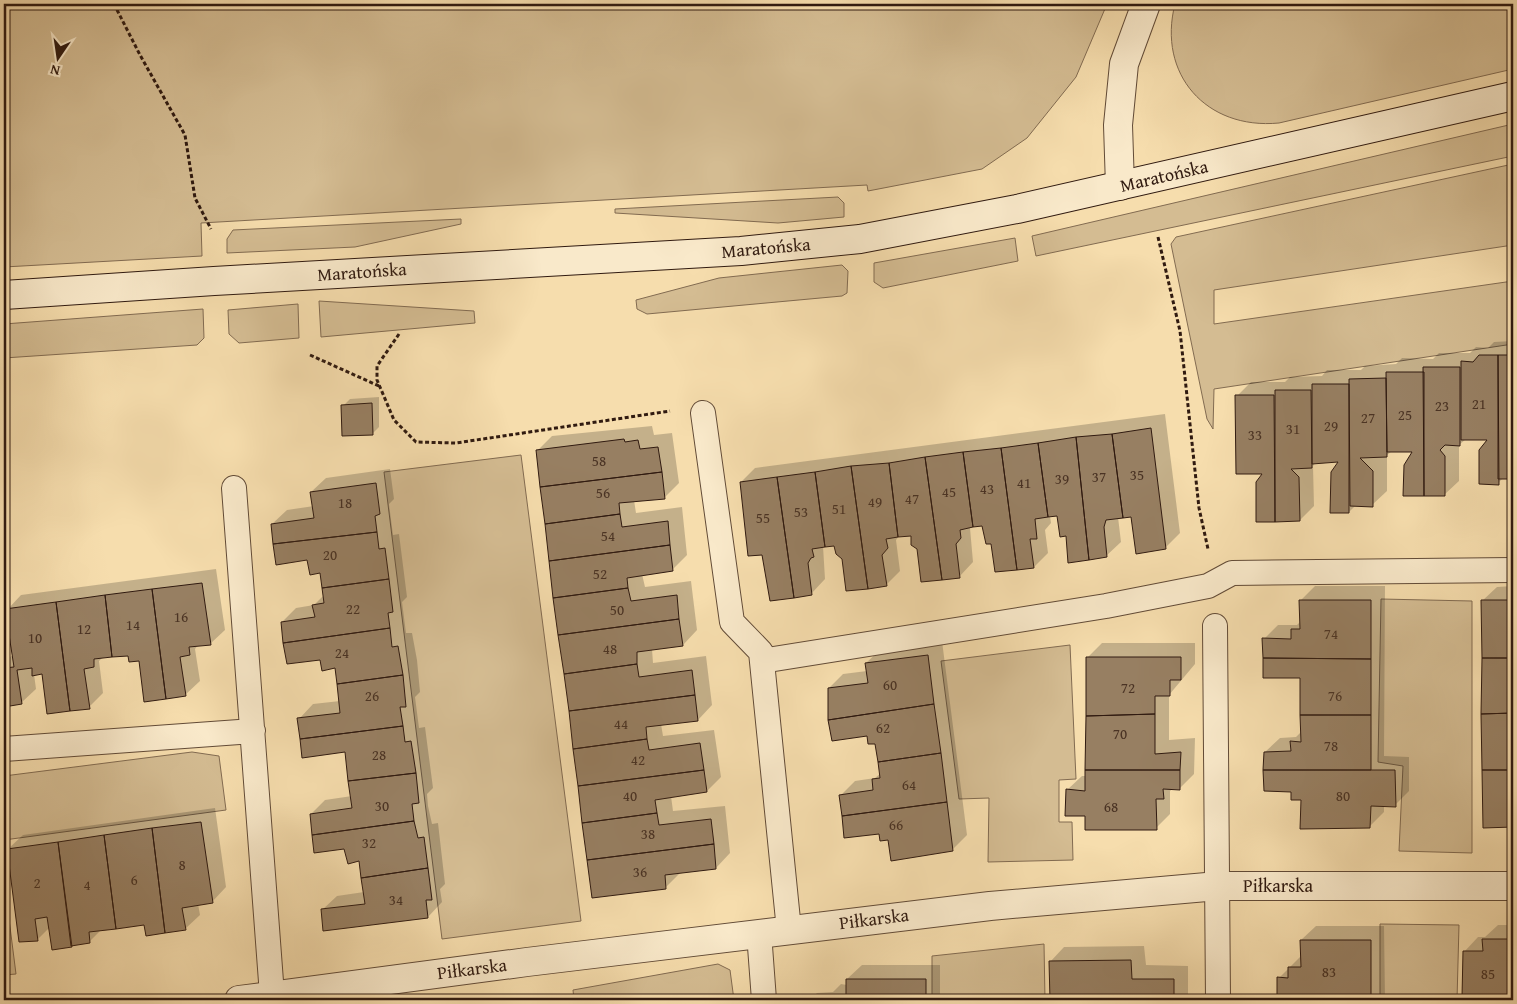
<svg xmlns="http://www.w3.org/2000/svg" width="1517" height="1004" font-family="'Gentium Book Plus',serif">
<rect width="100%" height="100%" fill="#f6ddad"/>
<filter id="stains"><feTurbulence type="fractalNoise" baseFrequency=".004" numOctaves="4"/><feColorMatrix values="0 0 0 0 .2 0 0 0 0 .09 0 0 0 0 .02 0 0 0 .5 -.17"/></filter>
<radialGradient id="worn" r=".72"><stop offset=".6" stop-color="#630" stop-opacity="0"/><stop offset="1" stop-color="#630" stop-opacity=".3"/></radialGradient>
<path fill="#d4bc92" stroke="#826b51" d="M4 4H1107L1076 77 1027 138 982 169 868 191 867 185 201 223 202 256 4 267Z
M1175 4H1513V69L1279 123C1206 130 1157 74 1175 4Z
M1513 124V156L1036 256 1032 236Z
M1513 164V245L1214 290V324L1513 281V344L1214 389 1213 429 1207 419 1171 244 1176 237Z
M838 197 844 203V217L778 223 615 213V209Z
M461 219V224L355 247 227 253V239L233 230Z
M1015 238 1018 261 883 288 874 282V263Z
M842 265 848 271 847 293 842 296 647 314 637 309 636 300 719 278Z
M319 301 474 311 475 323 321 337Z
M298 304 299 338 239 343 229 334 228 310Z
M203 309 204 338 197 345 4 358V324Z
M521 455 581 921 442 939 384 472Z
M1381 599 1472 601V853L1399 851 1403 766 1378 762Z
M1070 645 1076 779 1059 780V822H1072L1073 860 988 862 989 798 959 799 941 661Z
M192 752 219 756 226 810 4 840V776Z
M4 880 16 974 4 975Z
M1380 924 1459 925 1457 1000H1380Z
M1044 944 1045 1000H932V956Z
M718 964 730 970 734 1000H574L573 990Z"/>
<path fill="#0003" d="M1513 341V477H1504L1498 483 1490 439H1466L1459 445V481L1444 495 1415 451H1392L1387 455V491L1372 505H1356L1349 512 1341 461 1316 462 1313 466 1314 506 1300 520 1257 521 1265 473 1237 396 1251 382H1285L1290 377 1322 376 1327 370H1361L1365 366 1396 364 1402 358 1433 359 1439 353H1470L1476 347 1488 348 1494 342Z
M379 397V427L372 434 343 406 350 399Z
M1165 414 1180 533 1165 548 1132 515 1118 517 1121 542 1106 556 1067 535 1058 514 1050 516 1051 523 1045 530 1048 553 1034 567 992 543 983 525 972 526 970 528 973 562 959 577 918 549 912 535 899 536 896 540 900 571 886 585 835 545 823 546 825 579 811 594 763 553 741 482 755 468Z
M652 426 654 435 672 433 679 483 665 497 634 500 636 513 682 507 687 555 673 569 642 574 645 587 691 581 697 630 683 645 652 649 653 663 706 656 712 705 698 720 661 724 663 736 714 730 721 777 707 791 671 796 673 811 725 806 730 853 716 868 680 873 666 887 538 450 552 436Z
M390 469 394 499 389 504 393 535 399 534 407 597 402 602 406 633H412L417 660 420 692 415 697 419 728 425 727 433 788 427 794 428 806 432 824 438 823 445 884 440 889 442 902 428 917 322 910 337 896 364 892 360 860 311 814 325 800 352 796 347 751 299 719 313 704 340 701 336 667 282 622 296 608 314 605 324 595 321 572 272 524 287 510 314 506 311 492 326 478Z
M216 569 225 630 210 644 198 645 195 649 200 681 185 695 140 660 129 654 103 657 99 661 103 693 89 707 43 673 34 674 36 689 21 703 4 706V661L13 655 7 610 21 595Z
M1315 586H1385L1384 756 1409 757V791L1395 805H1384V812L1370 826 1302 799 1292 791 1265 752 1280 738 1296 737 1302 731 1301 677 1264 639 1278 625H1297L1301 621V600Z
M1513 586V826H1484L1482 601 1497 587Z
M942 641 967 835 953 849 889 838 840 796 855 781 875 778 881 773 876 743 868 734 833 740 828 698 829 688 843 674 867 671 866 663 881 649Z
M1102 643H1195V664L1169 695V740L1195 738 1194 774 1180 788H1173L1170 791V814L1156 828 1086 814 1067 790 1082 776H1086L1087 658Z
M215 808 226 887 212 902 198 904 200 915 185 929 145 924 102 929 89 942 50 927 38 939 20 941 8 849 23 835Z
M1498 925H1513V1000H1483L1464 952 1478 937H1485Z
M1316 926H1384L1385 1000H1278L1279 978 1302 955 1301 940Z
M1144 946 1146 965 1188 966V1000H1051L1050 962 1064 947Z
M862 965H940V1000H809L817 993 833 992 841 984 847 985V979Z"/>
<path fill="#977f62" stroke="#301a10" d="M1479 355H1498L1499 485 1479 484V450L1487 440H1461V361L1473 362Z
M1498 355H1513V434H1511L1513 436V479H1498Z
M1423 367H1460V446L1445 445 1440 450 1445 456V496H1424Z
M1386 372H1424V496H1403L1404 465 1412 452H1387Z
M1386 378 1387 457 1360 458 1373 471V507L1350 506 1349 379Z
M1312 384H1349V513H1330L1331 472 1338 462 1312 464Z
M1275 390H1311L1312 468 1291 469 1299 477 1300 521 1275 522Z
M1235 395H1274L1275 522H1256V482L1262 474H1236Z
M372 403 373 435 342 436 341 405Z
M1151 428 1166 549 1136 554 1131 517 1123 518 1112 434Z
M1112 434 1123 518 1106 520 1104 527 1107 557 1089 560 1076 437Z
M1076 437 1089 560 1068 563 1066 536 1060 537 1057 516 1048 517 1038 443Z
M624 439 625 442 638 440 640 449 658 447 662 472 540 487 536 450Z
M1038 443 1048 517 1035 519 1037 539H1030L1034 568 1017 570 1001 448Z
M1001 448 1017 570 995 572 991 544H986L982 526 973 527 963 452Z
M963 452 973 527 960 530 961 538 956 544 960 578 942 580 925 457Z
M925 457 942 580 921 582 917 549 911 545V536L898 537 889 463Z
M889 463 898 537 886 539 888 548 882 555 887 586 868 589 851 466Z
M851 466 868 589 846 591 842 559 836 554 834 546 825 547 815 472Z
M662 472 665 499 619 503 620 514 545 524 540 487Z
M815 472 825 547 812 549 814 557 811 558 808 563 812 595 794 598 777 477Z
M777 477 794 598 770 601 762 555 748 556 740 482Z
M376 483 380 514 375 516 377 532 273 544 271 524 314 518 310 492Z
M620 514 622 527 668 521 670 545 549 561 545 524Z
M377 532 379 549 385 548 389 579 322 588 320 573 310 575 307 560 276 565 273 544Z
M670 545 673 571 627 578 628 588 553 598 549 561Z
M389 579 393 612 388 613 390 628 283 643 281 622 315 617 312 605 324 603 322 588Z
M202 583 211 645 189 647 190 655 180 657 186 696 166 699 152 589Z
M628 588 631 601 677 595 679 619 558 635 553 598Z
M152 589 166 699 144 702 139 661 129 662 128 656 112 657 105 595Z
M105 595 112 657 94 659V667L84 669 90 709 70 711 56 602Z
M1299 600H1371V659L1263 658 1262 638 1291 639V629H1300Z
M1481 600H1513V658H1482Z
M56 602 70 711 47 714 42 674 32 676V668L17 670 22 704 4 707V668L14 667 5 609Z
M679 619 683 646 637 652V664L564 674 558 635Z
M390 628 392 647 398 646 403 675 337 684 335 668 322 671 320 660 287 664 283 643Z
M928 655 934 704 828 720V688L868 683 865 663Z
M1086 657H1181V680H1170V696H1155V714L1086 716Z
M1263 658 1371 659V715H1300V678H1263Z
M1482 658H1513V713L1481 714Z
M637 664 639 677 692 670 695 695 569 711 564 674Z
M403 675 406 707H400L403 726 300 739 297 718 340 713 337 684Z
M695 695 698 721 646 727 647 739 573 749 569 711Z
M934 704 941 753 878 762 875 744H868L867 736 832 741 828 720Z
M1513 713V770H1482L1481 714Z
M1155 714V754L1181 752 1180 770H1085L1086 716Z
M1300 715H1371V770H1263L1264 752 1291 751 1290 741 1301 742Z
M403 726 405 742 411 741 416 773 348 781 345 752 302 758 300 739Z
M647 739 649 750 700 743 704 770 578 786 573 749Z
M941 753 947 802 842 816 839 795 873 790 872 779 880 778 878 762Z
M704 770 707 792 655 800 657 813 582 823 578 786Z
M1085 770H1180V790L1163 789 1164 799H1156L1157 830H1085V816H1065L1066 789 1085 791Z
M1263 770H1395L1396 807 1371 806 1370 828 1300 829 1301 800H1291V792L1264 791Z
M1482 770H1513V827L1483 828Z
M416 773 419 803 412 804 414 821 312 835 310 814 352 808 348 781Z
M947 802 953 851 891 861 888 840 880 841 879 834 844 838 842 816Z
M657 813 659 825 711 819 714 844 587 860 582 823Z
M414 821 418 838 424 837 428 868 361 878 359 861 348 864 344 849 314 853 312 835Z
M201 822 213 903 182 908 186 930 165 933 152 828Z
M152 828 165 933 146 936 144 925 116 929 104 835Z
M104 835 116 929 89 932 90 943 71 946 58 842Z
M58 842 72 947 52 950 47 917 35 919 38 941 19 942 7 849Z
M714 844 716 869 665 875 666 889 592 898 587 860Z
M428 868 432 900H426L428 918 323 931 321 909 365 904 361 878Z
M1482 939H1513V997H1462L1463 951H1483Z
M1300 940H1371V998H1277V977L1288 978V967H1301Z
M1131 960 1132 979H1174V1000H1050L1049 961Z
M846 979H926V1000H825V998L846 999Z
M1513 997V1000H1482V998Z
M1277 998H1371V1000H1277Z"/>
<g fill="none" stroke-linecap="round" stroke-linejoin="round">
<defs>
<path id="lane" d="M703 413 732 622 761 652 789 930
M234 488 272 995
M1215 626 1218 1000
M762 661 1106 606 1208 586 1232 573 1513 570
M4 749 253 731
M759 933 764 1000"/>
<path id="street" d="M1120 186 1118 125 1124 64 1146 4
M239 1000 527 962 990 906 1218 886H1513"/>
<path id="secondary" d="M4 295 214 281 741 251 860 239 1017 209 1513 96"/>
</defs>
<use href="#lane" stroke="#624b37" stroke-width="26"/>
<use href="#street" stroke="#624b37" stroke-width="30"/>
<use href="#secondary" stroke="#301a10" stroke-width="30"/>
<path stroke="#301a10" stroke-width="3" stroke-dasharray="4 2.5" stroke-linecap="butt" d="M114 4 140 55 185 135 195 198 211 229
M1158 237 1180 331 1199 508 1208 549
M399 334 377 366V380L394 420 416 442 456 443 670 411
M310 355 379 386"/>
<use href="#lane" stroke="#f9e9ca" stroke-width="24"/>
<use href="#street" stroke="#f9e9ca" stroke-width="28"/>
<use href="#secondary" stroke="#f9e9ca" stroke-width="28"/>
</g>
<g text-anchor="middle" stroke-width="4.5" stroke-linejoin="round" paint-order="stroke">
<g font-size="15" fill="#4a3324">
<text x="1479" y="409">21</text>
<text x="1442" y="411">23</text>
<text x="1405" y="420">25</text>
<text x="1368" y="423">27</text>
<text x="1331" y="431">29</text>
<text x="1293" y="434">31</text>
<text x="1255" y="440">33</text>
<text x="599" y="466">58</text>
<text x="1137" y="480">35</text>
<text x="1099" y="482">37</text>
<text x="1062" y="484">39</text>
<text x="1024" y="488">41</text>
<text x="987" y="494">43</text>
<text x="949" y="497">45</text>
<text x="603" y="498">56</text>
<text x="912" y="504">47</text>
<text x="875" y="507">49</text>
<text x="345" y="508">18</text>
<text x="839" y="514">51</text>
<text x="801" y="517">53</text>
<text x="763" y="523">55</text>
<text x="608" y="541">54</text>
<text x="330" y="560">20</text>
<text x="600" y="579">52</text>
<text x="353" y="614">22</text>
<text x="617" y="615">50</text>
<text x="181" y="622">16</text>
<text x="133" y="630">14</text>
<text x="84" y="634">12</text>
<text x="1331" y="639">74</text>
<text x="35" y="643">10</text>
<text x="610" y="654">48</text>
<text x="342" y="658">24</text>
<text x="890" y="690">60</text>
<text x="1128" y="693">72</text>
<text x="372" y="701">26</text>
<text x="1335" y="701">76</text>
<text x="621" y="729">44</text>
<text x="883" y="733">62</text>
<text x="1120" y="739">70</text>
<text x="1331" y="751">78</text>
<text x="379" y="760">28</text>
<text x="638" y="765">42</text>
<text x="909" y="790">64</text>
<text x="630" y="801">40</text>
<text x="1343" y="801">80</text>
<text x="382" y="811">30</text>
<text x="1111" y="812">68</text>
<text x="896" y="830">66</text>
<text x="648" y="839">38</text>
<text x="369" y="848">32</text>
<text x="182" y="870">8</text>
<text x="640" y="877">36</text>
<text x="134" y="885">6</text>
<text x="37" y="888">2</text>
<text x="87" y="890">4</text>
<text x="396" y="905">34</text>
<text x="1329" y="977">83</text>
<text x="1488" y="979">85</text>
</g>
<g font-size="18" fill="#301a10" stroke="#f9e9ca">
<text transform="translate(1164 176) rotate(-13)" y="6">Maratońska</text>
<text transform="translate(766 248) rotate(-5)" y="6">Maratońska</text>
<text transform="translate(362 272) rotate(-4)" y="6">Maratońska</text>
<text x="1278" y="892">Piłkarska</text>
<text transform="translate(874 919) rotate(-7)" y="6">Piłkarska</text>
<text transform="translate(472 969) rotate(-7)" y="6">Piłkarska</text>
</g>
</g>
<rect width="1517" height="1004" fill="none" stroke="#f6ddad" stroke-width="20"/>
<rect x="5" y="5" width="1507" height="994" fill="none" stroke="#301a10" stroke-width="2.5"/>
<rect x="10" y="10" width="1497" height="984" fill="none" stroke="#301a10"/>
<g transform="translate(58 58) rotate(193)" stroke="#f9e9ca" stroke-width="4" paint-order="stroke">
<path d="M0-4L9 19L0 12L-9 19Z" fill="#301a10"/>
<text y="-8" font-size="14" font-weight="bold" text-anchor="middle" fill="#301a10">N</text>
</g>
<rect width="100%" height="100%" filter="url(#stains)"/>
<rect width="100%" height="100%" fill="url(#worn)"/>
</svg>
